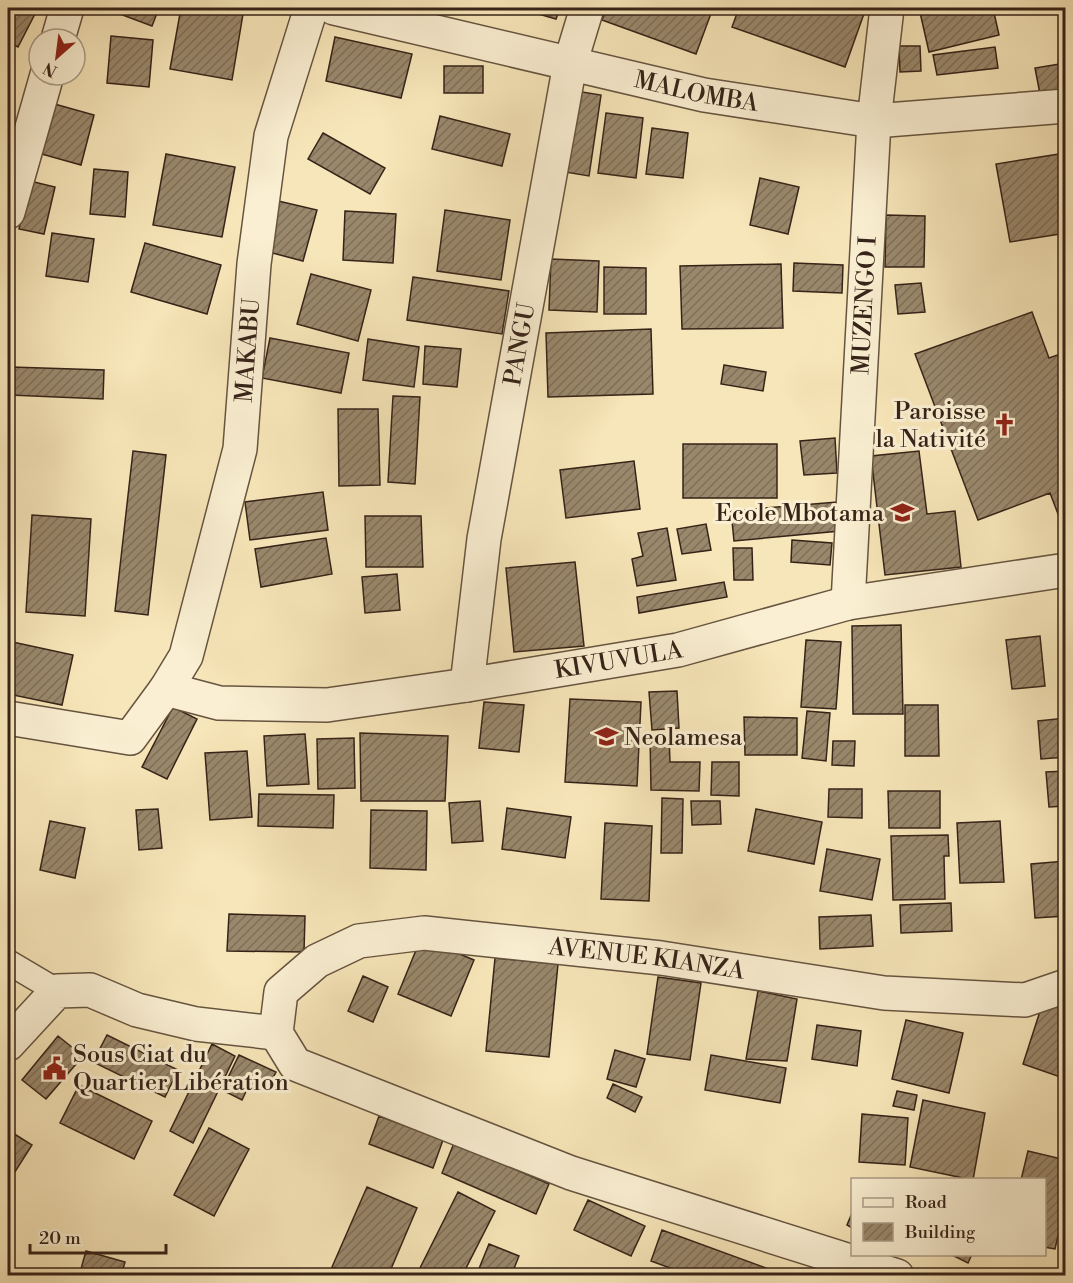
<svg xmlns="http://www.w3.org/2000/svg" width="1073" height="1283" font-family="'Libre Bodoni',serif">
<defs>
<pattern id="building-hatch" width="6" height="6" patternUnits="userSpaceOnUse" patternTransform="scale(1.5)"><rect width="6" height="6" fill="#9a886c"/><path d="M-1 1l2-2M0 6l6-6M5 7l2-2" fill="none" stroke="#7e6f58"/></pattern>
</defs>
<rect width="100%" height="100%" fill="#f7e6b9"/>
<filter id="stains"><feTurbulence type="fractalNoise" baseFrequency=".00333" numOctaves="4"/><feColorMatrix values="0 0 0 0 .2 0 0 0 0 .09 0 0 0 0 .02 0 0 0 .5 -.17"/></filter>
<radialGradient id="worn" r=".72"><stop offset=".6" stop-color="#630" stop-opacity="0"/><stop offset="1" stop-color="#630" stop-opacity=".3"/></radialGradient>
<path fill="url(#building-hatch)" stroke="#362318" stroke-width="1.5" d="M8 8H38L18 47 8 42Z
M104 8H159L152 26Z
M181 8H244L232 80 170 69Z
M518 8H560L556 19Z
M606 8H713L696 54 602 20Z
M739 8H866L845 67 732 27Z
M919 8H993L999 35 929 52Z
M111 36 153 40 149 87 107 83Z
M335 37 412 54 401 98 326 81Z
M899 46H920L921 71 900 72Z
M995 47 998 68 937 75 933 55Z
M1066 63V94L1041 99 1035 68Z
M444 66H483V93H444Z
M576 91 601 95 589 176 565 172Z
M51 103 94 115 81 165 38 153Z
M606 113 643 118 636 178 598 173Z
M440 116 510 134 502 166 432 149Z
M652 128 688 133 683 178 646 174Z
M323 133 385 168 370 194 308 159Z
M1066 153V233L1010 242 996 164Z
M166 154 235 167 222 237 153 225Z
M94 169 128 172 125 217 90 214Z
M760 178 799 187 788 234 750 225Z
M30 181 55 187 44 234 19 229Z
M274 200 317 210 303 261 261 250Z
M445 210 510 220 501 280 437 271Z
M345 211 396 214 393 263 343 260Z
M886 215 925 216 924 267H885Z
M52 233 94 239 88 282 46 276Z
M145 243 221 265 207 314 131 292Z
M551 259 599 261 597 312 549 310Z
M794 263 843 265 842 293 793 291Z
M781 264 783 328 682 329 680 266Z
M604 267 646 268V314H604Z
M311 274 371 290 358 341 297 324Z
M413 277 509 291 502 334 407 320Z
M921 283 925 312 898 314 895 285Z
M1032 312 1049 358 1066 352V526L1063 527 1050 493 978 520 915 354Z
M651 329 653 394 548 397 546 333Z
M270 338 349 353 341 393 262 378Z
M368 339 419 347 414 387 363 380Z
M425 346 461 349 457 387 423 384Z
M724 365 766 372 763 391 721 384Z
M11 367 104 370 103 399 10 395Z
M393 396 420 397 415 484 388 482Z
M338 409H378L380 485 339 486Z
M835 438 837 473 804 475 800 441Z
M683 444H777V498H683Z
M133 451 166 455 148 615 115 611Z
M919 451 927 514 955 511 961 567 885 575 871 456Z
M634 461 640 509 566 518 560 470Z
M323 492 328 530 250 540 245 502Z
M837 502 840 531 734 541 731 511Z
M32 515 91 519 85 616 26 612Z
M365 516H421L423 567H366Z
M706 524 711 550 682 554 677 529Z
M667 528 676 580 637 586 632 559 643 556 638 533Z
M326 538 332 574 261 587 255 549Z
M792 540 832 543 830 565 791 562Z
M733 548H752L753 580H734Z
M575 562 584 646 514 652 506 568Z
M397 574 400 610 365 613 362 577Z
M724 582 727 597 639 613 637 597Z
M901 625 903 714H853L852 626Z
M1066 626V662H1065L1060 627Z
M1040 636 1045 686 1012 689 1006 640Z
M806 640 841 642 836 709 801 707Z
M8 641 73 655 62 705 8 694Z
M677 691 679 728 652 730 649 692Z
M570 699 641 702 637 786 565 782Z
M484 702 524 705 519 752 479 748Z
M905 705H938L939 756H905Z
M173 707 197 719 167 779 142 767Z
M807 711 830 713 826 761 802 758Z
M744 717 797 718V755H745Z
M1066 718V757L1041 759 1038 721Z
M360 733 448 736 445 801H361Z
M305 734 309 784 267 786 264 736Z
M650 735 669 736 670 762H700L699 791 651 790Z
M354 738 355 788 318 789 317 739Z
M833 741H855L854 766 832 765Z
M247 751 252 817 210 820 205 753Z
M712 762H739V796L711 795Z
M1066 771V806L1049 807 1046 772Z
M829 789H862V818L828 817Z
M888 791H940V828H889Z
M259 794 334 795 333 828 258 826Z
M662 798 683 799 682 853H661Z
M480 801 483 841 452 843 449 803Z
M691 801H720L721 824 692 825Z
M507 808 571 817 565 858 502 849Z
M158 809 162 848 139 850 136 810Z
M756 809 822 822 814 864 748 851Z
M371 810 427 811 426 870 370 868Z
M50 821 85 828 75 878 40 870Z
M1000 821 1004 882 960 883 957 823Z
M605 823 652 826 649 901 601 899Z
M948 835 949 856H944L945 899 893 900 891 836Z
M827 849 880 859 872 900 820 891Z
M1066 861V916L1035 918 1031 864Z
M951 903 952 931 901 933 900 905Z
M229 914 305 916 304 952 227 951Z
M871 915 873 946 820 949 819 917Z
M421 938 474 960 451 1016 398 994Z
M495 958 558 964 549 1057 486 1051Z
M363 976 388 987 373 1022 348 1011Z
M658 977 701 983 690 1060 647 1054Z
M758 991 797 999 787 1061 746 1059Z
M1043 1002 1066 1009V1079L1023 1064Z
M906 1020 963 1033 949 1093 892 1079Z
M817 1025 861 1031 857 1066 812 1059Z
M107 1035 178 1070 165 1097 93 1062Z
M58 1036 83 1056 46 1099 22 1080Z
M212 1044 235 1056 193 1143 170 1131Z
M615 1050 645 1059 636 1087 607 1079Z
M239 1055 276 1072 266 1091 250 1083 242 1100 222 1090Z
M711 1055 786 1068 780 1103 705 1090Z
M613 1084 642 1097 635 1112 607 1098Z
M79 1085 152 1121 134 1159 60 1123Z
M897 1091 917 1095 914 1110 893 1106Z
M923 1100 985 1113 973 1180 910 1167Z
M862 1114 908 1118 905 1165 859 1162Z
M379 1116 443 1140 433 1168 369 1144Z
M209 1128 249 1149 214 1216 174 1195Z
M8 1130 32 1145 13 1175 8 1171Z
M454 1143 549 1184 536 1214 442 1173Z
M1028 1151 1066 1160V1201L1055 1249 1044 1247V1180H1021Z
M367 1187 417 1208 388 1276H352L332 1267Z
M458 1192 495 1211 462 1276H416Z
M588 1200 645 1226 631 1256 574 1230Z
M852 1213V1228L847 1225Z
M662 1230 788 1276H692L651 1261Z
M489 1244 519 1256 511 1276H476Z
M86 1251 125 1262 121 1276H79Z
M950 1254H972L968 1263Z
M40 1270 69 1276H39Z"/>
<g fill="none" stroke-linecap="round" stroke-linejoin="round">
<defs>
<path id="service" d="M8 962 57 991"/>
<g id="minor">
<path id="s1" d="M334 8 704 95 874 121 1066 106"/>
<path d="M58 39 67 8"/>
<path d="M8 212 47 75"/>
<path id="s2" d="M848 603 874 121 887 8"/>
<path id="s3" d="M467 685 484 539 570 64 587 8"/>
<path id="s4" d="M166 689 219 703 327 705 467 685 678 650 848 603 1066 570"/>
<path id="s5" d="M8 718 130 738 166 689 186 656 240 449 254 264 271 136 311 8"/>
<path d="M8 1044 57 991 90 990 137 1010 196 1024 276 1033"/>
<path id="s6" d="M897 1276 571 1173 295 1064 276 1033 281 992 317 961 359 941 424 933 661 958 884 993 1025 1000 1066 986"/>
</g>
</defs>
<use href="#service" stroke="#665440" stroke-width="27"/>
<use href="#minor" stroke="#665440" stroke-width="36"/>
<use href="#service" stroke="#faefd2" stroke-width="24"/>
<use href="#minor" stroke="#faefd2" stroke-width="33"/>
</g>
<defs>
<symbol id="church-bare" viewBox="-9 -9 18 18"><path d="M-1.2-6h2.4v3.5h3.3v2.4h-3.3V6h-2.4V-.1h-3.3v-2.4h3.3Z" fill="#8f2418" stroke="#faefd2" stroke-width="2.5" paint-order="stroke"/></symbol>
<symbol id="school-bare" viewBox="-9 -9 18 18"><path d="M0-5L7-2L0 1L-7-2ZM-4 1L0 2.5L4 1V4Q0 6-4 4Z" fill="#8f2418" stroke="#faefd2" stroke-width="2.5" paint-order="stroke"/></symbol>
<symbol id="civic-bare" viewBox="-9 -9 18 18"><path d="M-.6-6.5H3V-4.5H.6V-3L4-1V1h2V6H-6V1h2V-1L-.6-3ZM-1.2 2.5V6h2.4V2.5Z" fill="#8f2418" stroke="#faefd2" stroke-width="2.5" paint-order="stroke"/></symbol>
</defs>
<g fill-rule="evenodd">
<use href="#church-bare" x="988" y="408" width="33" height="33"/>
<use href="#school-bare" x="886" y="496" width="33" height="33"/>
<use href="#school-bare" x="590" y="720" width="33" height="33"/>
<use href="#civic-bare" x="38" y="1052" width="33" height="33"/>
</g>
<g text-anchor="middle" stroke-width="6" stroke-linejoin="round" paint-order="stroke">
<g font-size="24" fill="#362318" stroke="#faefd2">
<text dy="8" stroke="none"><textPath href="#s1" startOffset="372">MALOMBA</textPath></text>
<text dy="8" stroke="none"><textPath href="#s2" startOffset="298">MUZENGO I</textPath></text>
<text dy="8" stroke="none"><textPath href="#s3" startOffset="345">PANGU</textPath></text>
<text dy="8" stroke="none"><textPath href="#s5" startOffset="536">MAKABU</textPath></text>
<text dy="8" stroke="none"><textPath href="#s4" startOffset="458">KIVUVULA</textPath></text>
<text dy="8" stroke="none"><textPath href="#s6" startOffset="1100">AVENUE KIANZA</textPath></text>
</g>
<g font-size="24" fill="#362318" stroke="#faefd2" text-anchor="end">
<text x="986" y="419">Paroisse<tspan x="986" dy="28">la Nativité</tspan></text>
<text x="884" y="521">Ecole Mbotama</text>
<text x="624" y="745" text-anchor="start">Neolamesa</text>
<text x="73" y="1062" text-anchor="start">Sous Ciat du<tspan x="73" dy="28">Quartier Libération</tspan></text>
</g>
</g>
<rect width="1073" height="1283" fill="none" stroke="#f7e6b9" stroke-width="30"/>
<rect x="9" y="9" width="1055" height="1265" fill="none" stroke="#362318" stroke-width="3"/>
<rect x="15" y="15" width="1043" height="1253" fill="none" stroke="#362318" stroke-width="1.5"/>
<rect x="851" y="1178" width="195" height="78" fill="#faefd2" stroke="#ac9d88" stroke-width="1.5"/>
<rect x="863" y="1198" width="30" height="9" fill="#faefd2" stroke="#ac9d88" stroke-width="1.5"/>
<text x="905" y="1208" font-size="18" fill="#362318">Road</text>
<rect x="863" y="1223" width="30" height="18" fill="url(#building-hatch)" stroke="#ac9d88" stroke-width="1.5"/>
<text x="905" y="1238" font-size="18" fill="#362318">Building</text>
<g transform="translate(57 57) rotate(208)"><circle r="28" fill="#faefd2" stroke="#ac9d88" stroke-width="1.5"/>
<path d="M0-4.5L10 22L0 15L-10 22Z" fill="#8f2418"/>
<text y="-9" font-size="16" font-weight="bold" text-anchor="middle" fill="#362318">N</text>
</g>
<path d="M30 1244v9h136v-9" fill="none" stroke="#362318" stroke-width="3"/>
<text x="39" y="1244" font-size="18" fill="#362318" stroke="#faefd2" stroke-width="4.5" paint-order="stroke">20 m</text>
<rect width="100%" height="100%" filter="url(#stains)"/>
<rect width="100%" height="100%" fill="url(#worn)"/>
</svg>
